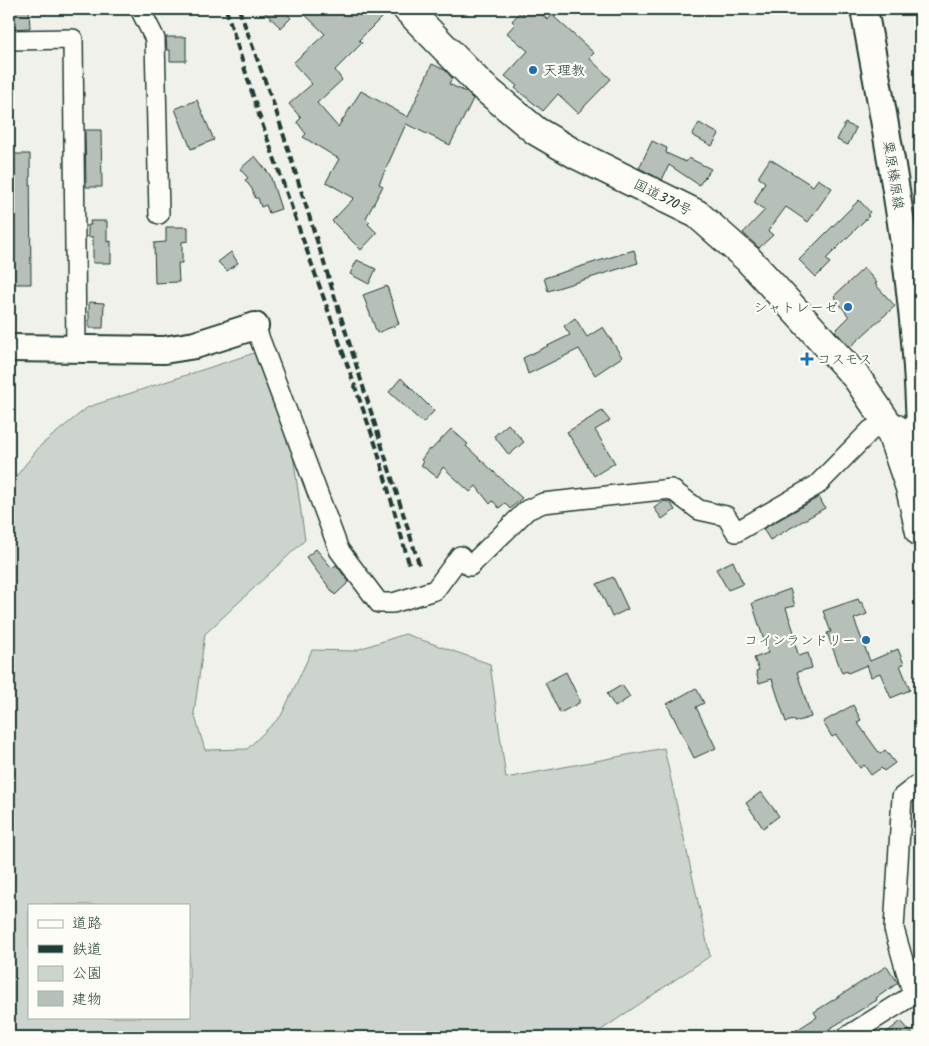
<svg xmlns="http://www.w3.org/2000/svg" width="929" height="1046" font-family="Kalam,'Klee One',sans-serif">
<rect width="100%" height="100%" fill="#f0f1eb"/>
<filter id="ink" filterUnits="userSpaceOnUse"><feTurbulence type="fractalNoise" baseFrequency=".02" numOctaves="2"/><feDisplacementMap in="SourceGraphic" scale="10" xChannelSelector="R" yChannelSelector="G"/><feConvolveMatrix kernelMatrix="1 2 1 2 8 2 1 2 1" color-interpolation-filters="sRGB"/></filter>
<g filter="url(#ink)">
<path fill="#cdd3cd" stroke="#768880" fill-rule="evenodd" d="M254 353 271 387 292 448 305 540 205 634 194 713 205 750 247 749 281 716 312 650 353 651 405 634 490 664 506 778 664 748 710 956 591 1037H9V485L41 445 88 407ZM29 905H189V1017H29Z"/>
<path fill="#b6bfb8" stroke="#1f3d34" d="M9 9H29L30 28 9 29Z
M261 9H282L291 18 281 28Z
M299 9H390L359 40 362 43 335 70 342 80 317 103 338 127 361 91 408 117 432 64 445 70 452 78 449 84 466 92 473 99 450 145 406 124 379 184 383 186 366 218 370 222 368 224 377 233 361 250 332 221 354 198 326 182 339 159 303 137 306 134 297 122 301 118 289 104 312 84 293 63 325 34Z
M530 9H536L548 20 552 15 594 53 589 58 611 79 578 113 558 94 543 111 515 88 517 86 505 76 528 51 507 33 515 24 512 21 521 11 525 15Z
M166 37H186V61H170V50H167Z
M197 100 214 140 191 149 175 109Z
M699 123 719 134 712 146 692 135Z
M845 123 856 128 848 145 837 140Z
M85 130H101L102 187H86Z
M652 141 667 148 666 153 686 162 689 158 711 169 699 185 669 165 662 180 639 168Z
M9 154H30L31 284H9Z
M255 156 270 175 281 209 269 213 266 205 261 207 258 198H255L252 189 245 180 248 178 240 169Z
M770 159 813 186 818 179 832 188 808 222 786 207 768 231 773 235 759 248 743 233 765 210 754 203 765 182 759 178V176Z
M859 200 870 212 867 215 869 216 826 259 830 263 816 277 799 260Z
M90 221H107V242L111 241V263H93V237H88V225H91Z
M166 227H188V241L182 242V263H178L179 282 155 283 154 243 166 242Z
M634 250 638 263 548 291 544 278Z
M231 252 238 263 227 271 218 262Z
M357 260 376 269 369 284 350 274Z
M864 268 877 283 875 284 895 306 850 347 835 331 849 317 834 296Z
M387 286 399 324 377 333 363 295Z
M89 302 104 303 103 328H89Z
M575 318 587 337 603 327 622 357 595 375 579 349 528 374 523 358 570 335 564 326Z
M401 378 434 411 423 423 389 392Z
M602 411 610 421 595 430 615 463 594 476 567 432Z
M508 424 524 442 509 455 494 436Z
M451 429 468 444 466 446 522 498 510 509 505 503 499 508 493 501 490 504 476 486 470 492 443 467 437 477 421 465 424 462 421 460 429 449 431 450Z
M819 497 825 508 770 540 763 529Z
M664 501 670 502 675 510 662 519 654 508Z
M316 549 332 568 336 565 349 582 335 595 306 557Z
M733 561 743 584 728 590 716 569Z
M613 577 628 609 612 617 597 584Z
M790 589 795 606 786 608 794 632 791 633 799 656 808 653 812 668 797 672 811 717 795 722 794 720 786 722 772 679 759 683 756 671 759 670 754 658 768 653 752 603Z
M858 599 860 603 862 602 867 614 854 619 870 661 898 649 904 664 900 665 910 690 891 698 880 673 871 677 867 665 848 673 847 671 842 673 827 633 831 632 823 611Z
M566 672 579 699V703L560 713 545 683Z
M622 685 630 697 615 707 607 694Z
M696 688 704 703 696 707 716 748 694 758 667 704Z
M853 705 861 720 857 722 880 754 885 750 895 763 884 771 881 768 871 775 864 765 860 768 836 735 832 737 823 722Z
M761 792 779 816 763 828 746 803Z
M887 966 898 983 876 998 877 1000 816 1037H786L817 1017 814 1012Z
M901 1021 915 1037H881Z"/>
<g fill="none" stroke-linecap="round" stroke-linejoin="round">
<defs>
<path id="street" d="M140 9 155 39 159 214
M9 40 73 39 76 349
M255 326 339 550 379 603H393L435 590 460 556 470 566 527 510 543 503 671 489 699 510 726 516 736 532 817 485 871 430 888 424
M846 1037 913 995 894 929 902 797 920 783"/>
<path id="secondary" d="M864 9C890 150 917 289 920 433
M9 348 164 350 195 345 255 326"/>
<path id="highway" d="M407 9 481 85 536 131 577 155 697 214 748 259 857 378 888 424 903 433H920V457
M888 424 910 488 920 532"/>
</defs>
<use href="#street" stroke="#1f3d34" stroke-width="22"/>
<use href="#secondary" stroke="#1f3d34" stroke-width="30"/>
<use href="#highway" stroke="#1f3d34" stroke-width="31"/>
<use href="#street" stroke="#fdfcf7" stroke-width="19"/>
<use href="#secondary" stroke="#fdfcf7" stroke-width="26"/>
<use href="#highway" stroke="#fdfcf7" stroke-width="28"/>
<path stroke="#1f3d34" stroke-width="4" stroke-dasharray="8 4" stroke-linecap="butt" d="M226 9 259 115 376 446 410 567
M239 9 276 111 420 567"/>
</g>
</g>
<g fill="#1f6fb2" stroke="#fdfcf7" stroke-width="2">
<circle cx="533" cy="70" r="5"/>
<circle cx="848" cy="307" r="5"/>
<path d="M804.5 351.5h5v5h5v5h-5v5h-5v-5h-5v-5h5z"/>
<circle cx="866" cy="640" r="5"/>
</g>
<g text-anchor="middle" stroke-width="4.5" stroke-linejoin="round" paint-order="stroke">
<g font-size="14" fill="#1f3d34" stroke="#fdfcf7" text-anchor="start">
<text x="543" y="75">天理教</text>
<text x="838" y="312" text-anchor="end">シャトレーゼ</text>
<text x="817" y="364">コスモス</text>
<text x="856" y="645" text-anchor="end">コインランドリー</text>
</g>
<g font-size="14" fill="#1f3d34" stroke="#fdfcf7">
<text transform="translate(894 175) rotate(81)" y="5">粟原榛原線</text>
<text transform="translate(663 197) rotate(27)" y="5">国道370号</text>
</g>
</g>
<rect width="929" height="1046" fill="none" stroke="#fdfcf7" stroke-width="30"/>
<rect x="15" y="15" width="899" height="1016" fill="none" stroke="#1f3d34" stroke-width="2" filter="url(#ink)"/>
<rect x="28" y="904" width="162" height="115" fill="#fdfcf7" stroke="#a4b0a9"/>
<rect x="38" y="920" width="25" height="8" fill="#fdfcf7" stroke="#a4b0a9"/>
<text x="72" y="928" font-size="15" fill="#1f3d34">道路</text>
<rect x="38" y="945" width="25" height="8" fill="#1f3d34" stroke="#a4b0a9"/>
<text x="72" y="954" font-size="15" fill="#1f3d34">鉄道</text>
<rect x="38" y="966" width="25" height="15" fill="#cdd3cd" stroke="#a4b0a9"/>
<text x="72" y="978" font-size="15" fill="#1f3d34">公園</text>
<rect x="38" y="991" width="25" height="15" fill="#b6bfb8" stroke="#a4b0a9"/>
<text x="72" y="1004" font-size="15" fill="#1f3d34">建物</text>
</svg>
